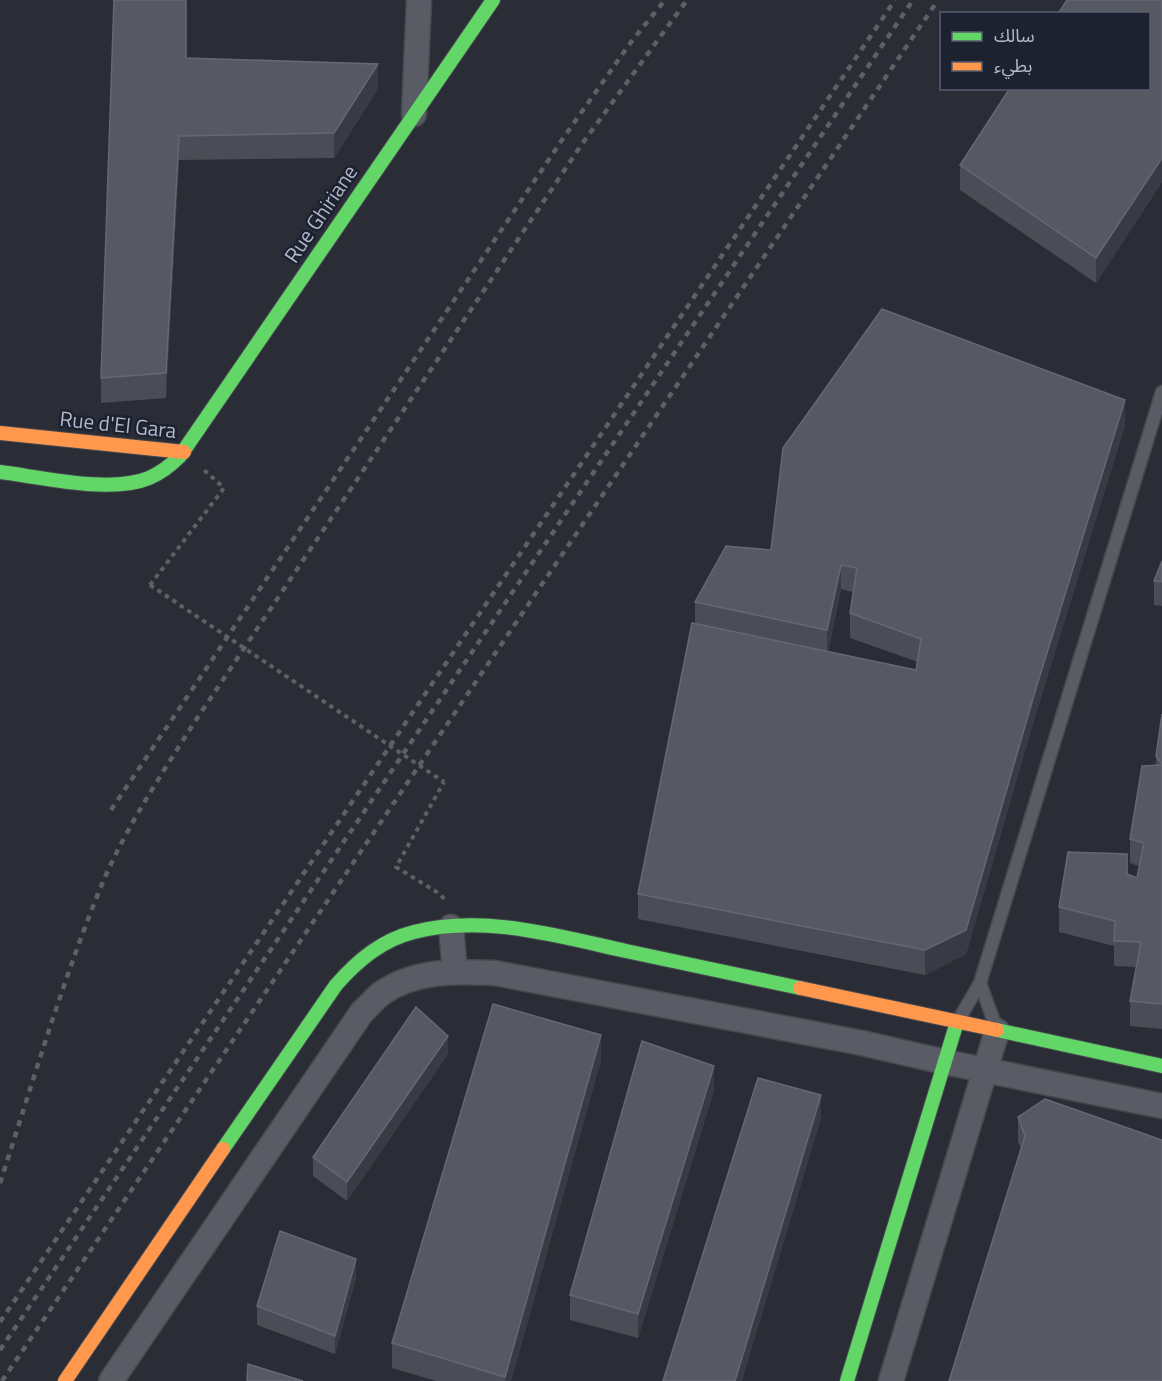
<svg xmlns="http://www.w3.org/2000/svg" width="1162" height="1381" font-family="'Titillium Web','Noto Sans Arabic',sans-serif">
<rect width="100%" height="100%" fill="#2a2d36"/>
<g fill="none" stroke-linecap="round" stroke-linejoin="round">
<defs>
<path id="lane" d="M980 983 996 1027
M958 1021 980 983 1162 392"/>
<path id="street" d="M414 114 419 0
M451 927 455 972
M111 1381 362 1012C369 1006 375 998 382 993 415 970 457 971 495 973L862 1043 945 1062 1162 1106
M891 1381 997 1031"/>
<path id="fast" d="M0 472C41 477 111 494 149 478 161 473 171 465 180 456L493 0
M997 1030 1162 1066
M223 1149 336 985C358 960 382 940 414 932 484 914 558 936 626 951 684 963 742 976 800 988
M847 1381 957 1022"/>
<path id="slow" d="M0 433 184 452
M800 988 997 1030
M65 1381 223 1149"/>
</defs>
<use href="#lane" stroke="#464850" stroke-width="15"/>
<use href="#street" stroke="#464850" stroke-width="27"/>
<use href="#fast" stroke="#464850" stroke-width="16"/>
<use href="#slow" stroke="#464850" stroke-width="16"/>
<path stroke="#5c6067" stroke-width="4" stroke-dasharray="4.5 4.5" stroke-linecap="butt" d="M150 585 224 488 204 470
M444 899 440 894 396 867 444 782"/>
<use href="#lane" stroke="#595c65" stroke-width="12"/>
<use href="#street" stroke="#595c65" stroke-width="24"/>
<use href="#fast" stroke="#63d668" stroke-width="14"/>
<use href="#slow" stroke="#ff974d" stroke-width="14"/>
<path stroke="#5e6068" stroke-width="4.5" stroke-dasharray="6 6" stroke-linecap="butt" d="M111 810 564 137 631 42 665 0
M0 1183C32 1085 61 985 100 889 123 832 161 775 194 723L582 144 687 0
M0 1322 895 0
M0 1350 913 0
M2 1381 938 0"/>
<path stroke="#5c6067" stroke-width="4" stroke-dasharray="4.5 4.5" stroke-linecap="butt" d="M150 585 444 782"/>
</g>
<path fill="#4b4d56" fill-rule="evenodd" d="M1162 0V182L1096 283 960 190V165Z
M186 58 378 89 334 158 179 160 166 398 101 403V378Z
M1125 425 1034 720 966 954 925 975 638 919V894L695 624V602L771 550ZM841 589 853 592 850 613V638L918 662 916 670 828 652Z
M1162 561V606L1154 605V581Z
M1162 714V1029L1130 1026V1001L1137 967 1114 966V946L1059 932V907L1127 874 1137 878 1139 866 1130 863V839L1156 766V756Z
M448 1054 347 1201 313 1176V1157Z
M601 1060 511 1381H436L392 1368V1343Z
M714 1090 638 1338 570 1320V1295Z
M1045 1099 1021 1148 1018 1142V1117Z
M356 1278 335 1354 257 1325V1306Z"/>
<path fill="#393b44" d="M378 64V89L334 158V133Z
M179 136V160L166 398V373Z
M1162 158V182L1096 283V258Z
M1125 400V425L1034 720 966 954 925 975V950Z
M841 565V589L827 654V630Z
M601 1035V1060L511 1381H505V1377Z
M448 1036V1054L347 1201V1182Z
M714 1066V1090L638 1338V1314Z
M821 1095V1119L742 1381H735Z
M356 1259V1278L335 1354V1336Z"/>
<path fill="#565962" stroke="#656872" stroke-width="1.5" d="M114 0H186V58L378 64 334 133 179 136 166 373 101 378Z
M1067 0H1162V158L1096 258 960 165 1010 88H1149V14H1058Z
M882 309 1125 400 1034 695 966 930 925 950 638 894 692 623 916 670 921 639 850 613 857 568 841 565 827 630 695 602 726 546 771 550 783 448Z
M1162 561V582L1154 581Z
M1162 714V764L1156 756Z
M1162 765V1004L1130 1001 1141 942 1114 941 1115 921 1059 907 1068 852 1127 854V874L1137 878 1144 843 1130 839 1142 766Z
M493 1004 601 1035 505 1377 392 1343Z
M416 1007 448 1036 347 1182 313 1157Z
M642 1041 714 1066 638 1314 570 1295Z
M758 1078 821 1095 735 1381H663Z
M1045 1099 1162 1140V1381H949L1025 1136 1018 1117Z
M280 1231 356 1259 335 1336 257 1306Z
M248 1364 303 1381H247Z"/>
<g text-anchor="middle" stroke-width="5" stroke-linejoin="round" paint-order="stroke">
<g font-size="21" fill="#b4b8c8" stroke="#1d2231">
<text transform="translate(321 214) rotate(-56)" y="7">Rue Ghiriane</text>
<text transform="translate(118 425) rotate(6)" y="7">Rue d'El Gara</text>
</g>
</g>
<rect x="940" y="12" width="210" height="78" fill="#1d2231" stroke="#595e6d" stroke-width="1.5"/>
<rect x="952" y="32" width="30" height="9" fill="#63d668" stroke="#595e6d" stroke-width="1.5"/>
<text x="994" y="42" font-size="18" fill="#b4b8c8">سالك</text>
<rect x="952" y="62" width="30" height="9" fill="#ff974d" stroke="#595e6d" stroke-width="1.5"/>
<text x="994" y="72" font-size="18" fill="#b4b8c8">بطيء</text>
</svg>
